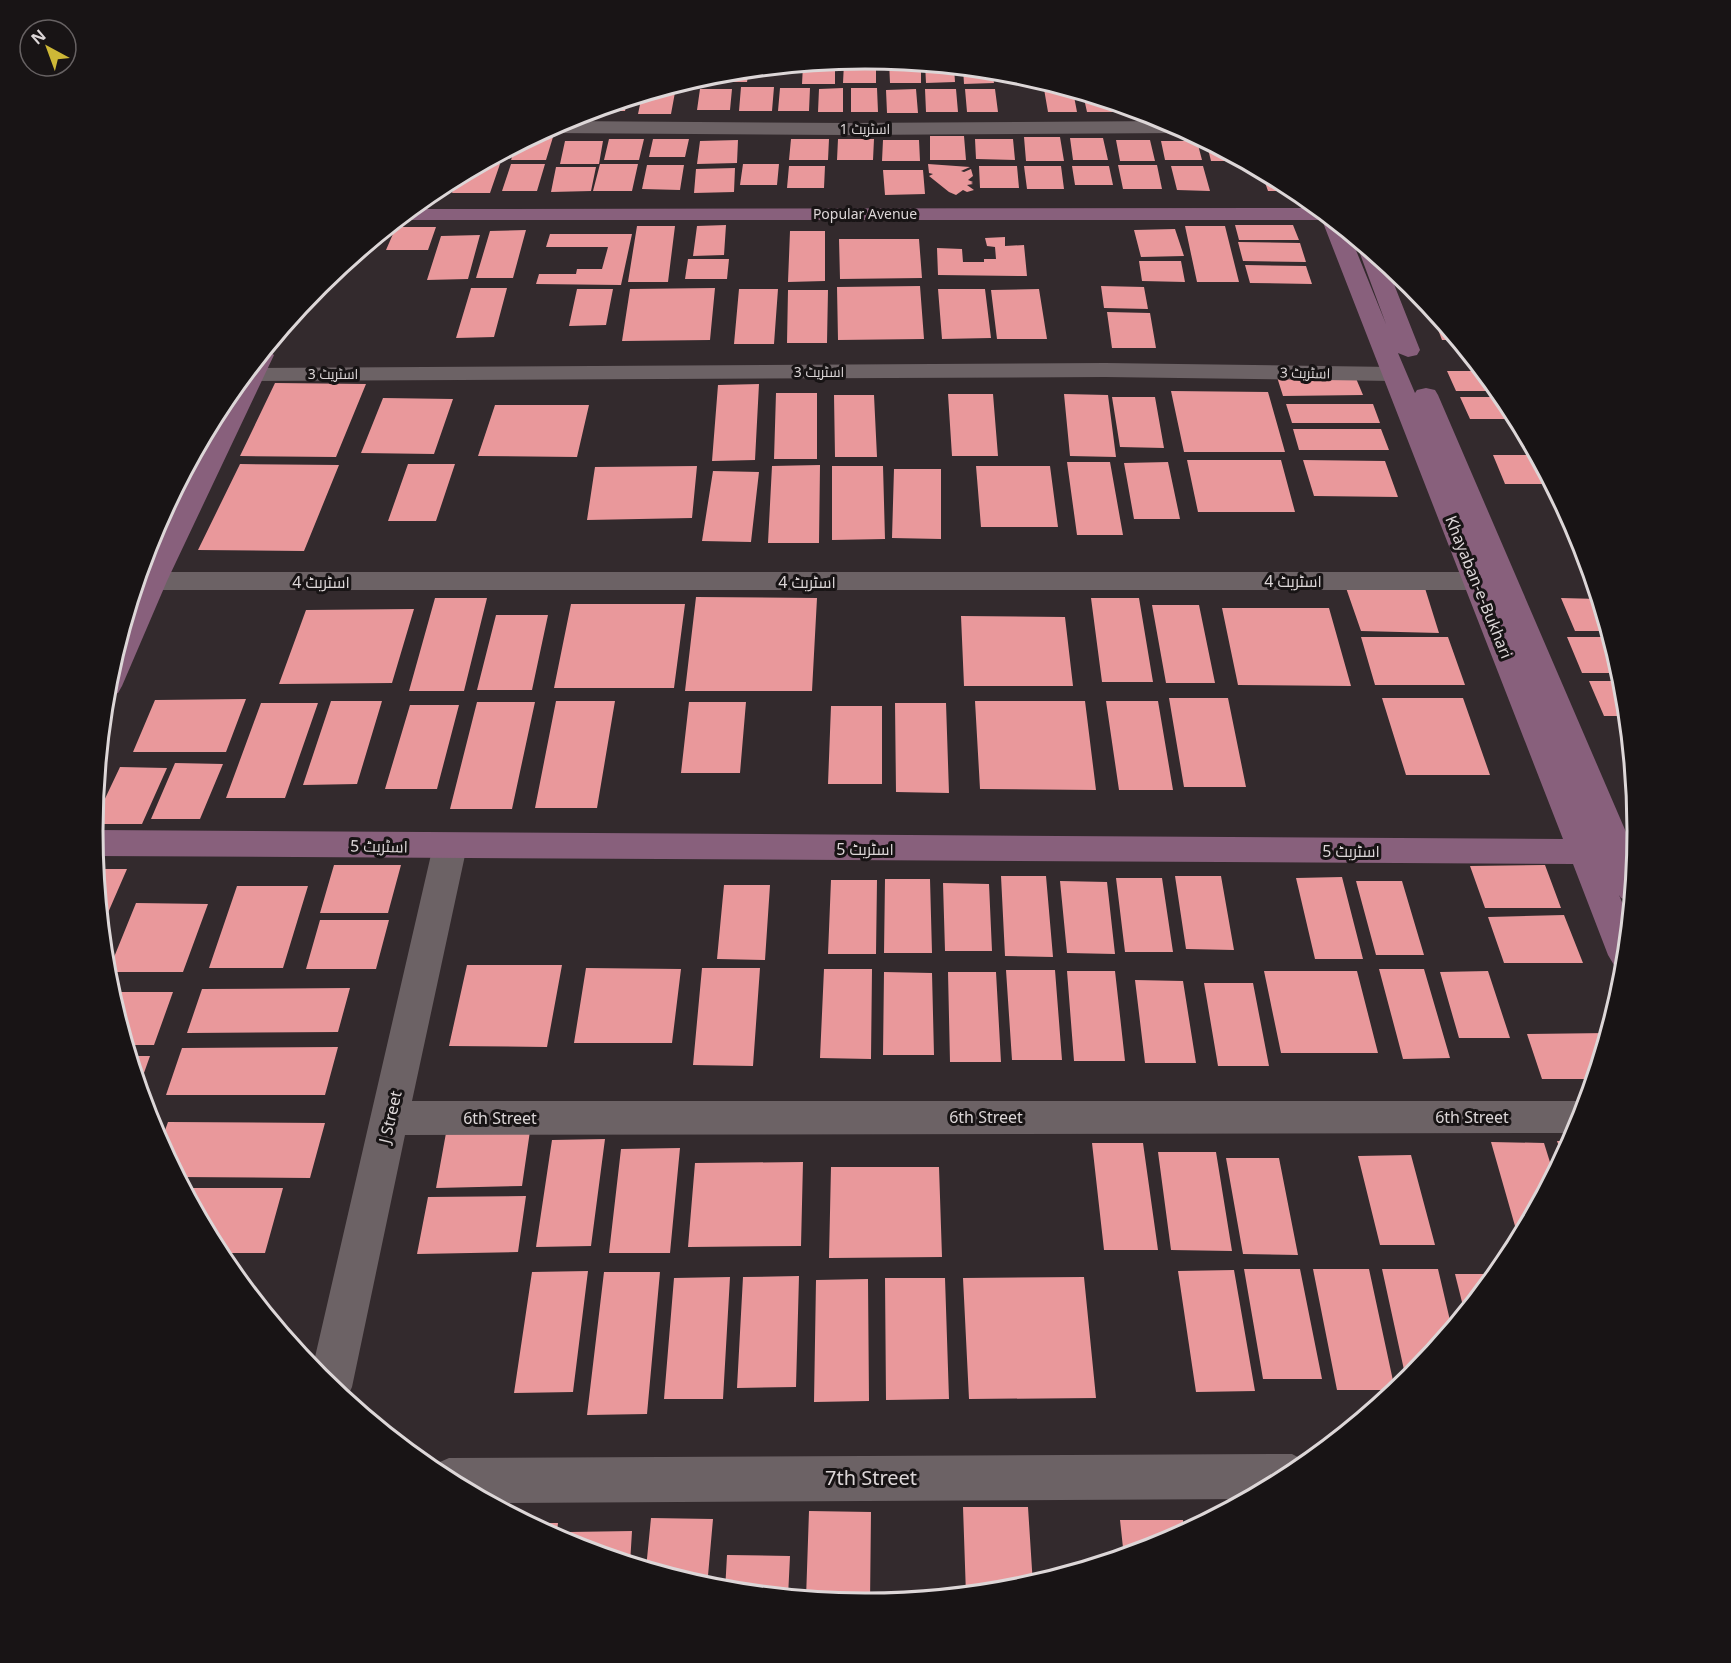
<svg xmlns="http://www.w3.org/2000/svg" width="1731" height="1663" font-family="'Noto Sans',Cairo,sans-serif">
<rect width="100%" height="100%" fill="#332a2d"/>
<path fill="#e9989b" d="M835 61V84H802L803 65Z
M889 61 921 64V83H890Z
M844 63H876V83H843Z
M925 64 954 67 955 82 926 83Z
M963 68 992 71 994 83 964 84Z
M749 70 747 82H716L717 73Z
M1003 72 1034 79 1035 83H1004Z
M709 75 708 82H687Z
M669 87H676L671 114H638L642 95Z
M741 87H774L772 111H739Z
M780 88H810L809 111H778Z
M843 88V112H818L819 89Z
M851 88H877L878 112H851Z
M700 89H732L730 110H697Z
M916 89 918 113H887L886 90Z
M925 89H956L958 112H926Z
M965 89H995L998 112H967Z
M1044 89 1073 91 1077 112H1048Z
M1083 94 1116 104 1118 112H1087Z
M627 100 625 111H592Z
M534 136 553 137 546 160H511L516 146Z
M930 136H964L966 160H930Z
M1024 137H1060L1064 161H1026Z
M1070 138H1103L1108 160H1073Z
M609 139H644L639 160H604Z
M653 139H689L685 157H649Z
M791 139H829L828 160H789Z
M838 139H874L873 160H837Z
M975 139H1013L1015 160 976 159Z
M738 140 737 163 697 164 700 141Z
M883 140H919L920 161H882Z
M1116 140H1150L1155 161H1120Z
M565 141H603L599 164H560Z
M1161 141H1197L1202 160H1165Z
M1206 141 1243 161H1211Z
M482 164H500L490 193H452L458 177Z
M511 164H545L537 191H502Z
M600 164H638L632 191H593Z
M743 164H779L777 185H740Z
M928 164 970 167 961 171 964 172 971 169 973 176 968 180 973 182 971 183 973 184 967 185 974 190 967 192 963 190 956 195 949 192 929 176 933 174 929 173Z
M647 165H684L680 190 642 189Z
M1118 165H1157L1162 189H1123Z
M789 166H825L824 188H787Z
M979 166H1017L1019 188H980Z
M1024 166H1061L1064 189H1027Z
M1072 166H1109L1113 185H1075Z
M1171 166H1203L1210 191 1177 190Z
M556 167H596L591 191 551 192Z
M735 168 734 192 694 193 696 169Z
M883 170H923L925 194 885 195Z
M1261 171 1295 189 1298 191H1268Z
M449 182 444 196 431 193 436 189Z
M726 225 724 255 693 256 697 226Z
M1235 225H1293L1299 240H1239Z
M637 226H675L668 282H628Z
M1185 226H1225L1239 282H1197Z
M396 227H436L428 250H386Z
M1175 229 1184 256 1141 257 1134 230Z
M526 230 513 278H476L490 231Z
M790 231H825V281L788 282Z
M550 234H632L621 285 536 284 539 274H576L577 269H602L608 247H546Z
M480 235 468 279 427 280 441 236Z
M1005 237V246L1024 245 1027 276 938 275 937 248 962 249 963 262H984V259H996L995 247 987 246 985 238Z
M839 239H919L922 278 840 279Z
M1238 242 1300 243 1306 262 1243 261Z
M688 259H729L727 279H685Z
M1139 261H1181L1185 282 1142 281Z
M1245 265 1306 266 1312 284 1250 283Z
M920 286 924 339 838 340 837 287Z
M1101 286 1144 287 1148 309 1104 308Z
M471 288H507L494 337 456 338Z
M715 288 710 340 622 341 630 289Z
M577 289H613L606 325 569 326Z
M739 289H778L774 344H734Z
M938 289H985L991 338 942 339Z
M1039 289 1047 339H997L991 290Z
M788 290H828L827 343H787Z
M1107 312 1150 313 1156 348H1112Z
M1434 319H1440L1457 340H1442Z
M1447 371H1483L1499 391H1456Z
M1355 376 1363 395 1283 396 1277 377Z
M275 383 366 384 336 457 240 456Z
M759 384 755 460 712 461 718 385Z
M1171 391 1268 392 1285 452H1184Z
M776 393H817V459H774Z
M948 394H993L998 456H952Z
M1064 394 1108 395 1116 457 1070 456Z
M834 395H874L877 457H835Z
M1112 397H1155L1164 448 1120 447Z
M1460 397H1504L1517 419H1470Z
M383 398 453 399 434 454 361 453Z
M1286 404H1373L1380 423H1292Z
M495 405H589L577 457 478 456Z
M1293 429H1381L1389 450H1299Z
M1493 455H1537L1552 484H1505Z
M1187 460H1281L1295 512H1198Z
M1303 460 1385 461 1398 497 1314 496Z
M1067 462H1110L1123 535H1077Z
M1168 462 1180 519H1134L1124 463Z
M240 464 339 465 304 551 198 550Z
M408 464H455L436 521H388Z
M820 465 819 543H768L772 466Z
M697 466 692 518 587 520 595 467Z
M832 466H883L885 539 832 540Z
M976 466H1050L1058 527H981Z
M894 469H941V539L892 538Z
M713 471 759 472 751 542 702 541Z
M1345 585H1424L1439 633 1361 631Z
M696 597 817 598 812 691H685Z
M435 598H487L464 691H409Z
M1091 598H1139L1153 682H1102Z
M1561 598 1599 599 1609 631H1575Z
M571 604H685L674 688H554Z
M1152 605H1199L1215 683H1166Z
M1222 608H1329L1351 686 1238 685Z
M414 609 392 683 279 684 306 610Z
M496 615H548L532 690H477Z
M961 616 1065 617 1073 686H964Z
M1361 637H1448L1465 685H1375Z
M1567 637H1610L1621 673H1582Z
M1589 681H1624L1627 716H1604Z
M1169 698H1228L1246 787H1184Z
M1382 698H1463L1490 775H1406Z
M246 699 226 752H133L155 700Z
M331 701H382L357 784 303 785Z
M556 701H615L597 808H535Z
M975 701H1085L1096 790 980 789Z
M1106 701H1158L1173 790H1119Z
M477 702H535L512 809H450Z
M689 702H746L740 773H681Z
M261 703H318L285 798H226Z
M895 703H946L949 793 896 792Z
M410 705H459L437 789H385Z
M831 706H882V784H828Z
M175 763 223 764 200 819H151Z
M120 767 167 768 142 824H93Z
M334 865H401L388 913H320Z
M1545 865 1561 908H1485L1470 866Z
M96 869H127L107 915H101Z
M1001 876H1046L1053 957 1005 956Z
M1175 876H1221L1234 950 1186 949Z
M1342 877 1363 959H1315L1296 878Z
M1116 878H1162L1173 952H1125Z
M885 879H930L932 953H884Z
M831 880H877L876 954H828Z
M1060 881 1107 882 1115 954 1067 953Z
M1356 881H1402L1424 955H1376Z
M943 883 989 884 992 951H945Z
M724 885H770L765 960 717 959Z
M237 886H308L283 968H209Z
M136 903 208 904 183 972H108Z
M1564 915 1583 963H1504L1488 917Z
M320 920H389L376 969H306Z
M467 965H562L547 1047 449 1046Z
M586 968 681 969 672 1043H574Z
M702 968H760L753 1066 693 1065Z
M824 969H872L871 1059 820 1058Z
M1379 969H1424L1450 1058 1403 1059Z
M1006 970H1055L1062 1060H1012Z
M1067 971H1115L1125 1061H1074Z
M1264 971H1357L1378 1053H1281Z
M1488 971 1510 1038H1459L1440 972Z
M884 972 932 973 934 1055H883Z
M948 972H996L1001 1062H950Z
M1135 980 1183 981 1196 1063H1145Z
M1204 983H1253L1269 1066H1218Z
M350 988 338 1032 187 1033 202 989Z
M110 992H173L154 1045H126Z
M1608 1033 1594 1079H1542L1527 1034Z
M338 1047 325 1095H166L182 1048Z
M130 1056H150L139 1087Z
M168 1122 325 1123 310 1178 178 1177 160 1144Z
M530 1131 522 1186 436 1188 446 1133Z
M605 1139 591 1246 536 1247 552 1140Z
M1557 1141H1573L1563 1158Z
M1491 1142 1544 1143 1554 1175 1519 1240Z
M1092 1143H1143L1158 1250H1104Z
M680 1148 670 1253H609L621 1149Z
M1158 1152H1216L1232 1251 1171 1250Z
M1411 1155 1435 1245H1380L1358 1156Z
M1226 1158H1279L1298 1255 1243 1254Z
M803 1162 801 1246 688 1247 695 1163Z
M831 1167H939L942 1257 829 1258Z
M184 1188H283L265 1253H218Z
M526 1196 518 1252 417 1254 428 1197Z
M1244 1269H1300L1322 1379H1263Z
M1313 1269H1369L1395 1390H1337Z
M1382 1269H1438L1452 1329 1411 1379H1406Z
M1234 1270 1255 1391 1196 1392 1178 1271Z
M588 1271 573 1392 514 1393 532 1272Z
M604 1272H660L647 1414 587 1415Z
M1455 1274H1498L1465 1314Z
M799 1276 796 1387 737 1388 743 1277Z
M730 1277 723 1399H664L674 1278Z
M1084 1277 1096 1398 969 1399 963 1278Z
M885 1278H945L949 1399 886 1400Z
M868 1279 869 1401 814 1402 816 1280Z
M963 1507H1028L1033 1585 1016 1590 966 1595Z
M809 1511 871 1512 870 1604 806 1599Z
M651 1518 713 1519 707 1587 646 1569Z
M1120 1520H1183L1184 1533 1161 1546 1124 1557Z
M528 1523H558L556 1539Z
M632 1531 630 1564 568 1545 569 1532Z
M727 1555 790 1556 788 1597 725 1591Z"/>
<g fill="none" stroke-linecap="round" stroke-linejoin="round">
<path fill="#6c6265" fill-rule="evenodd" d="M563 121 846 123 1168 121 1186 131 1179 133 846 135 552 133 545 131Z
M1105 363 1393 367 1402 369 1405 374 1402 379 1393 381 1105 377 240 381 251 368Z
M140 572H1476L1486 575 1490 581 1486 587 1476 590H135Z
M450 833 462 837 467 846 412 1101H1588L1577 1133 405 1135 352 1387 346 1400 312 1370 433 846 438 837Z
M1292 1454 1309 1463 1295 1474 1249 1499 490 1503 431 1470 433 1465 449 1458Z"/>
<path fill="#88607c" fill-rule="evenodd" d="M1318 208 1349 233 1386 324 1359 251 1364 246 1386 264 1420 350 1417 355 1408 357 1398 353 1415 393 1417 390 1426 388 1435 390 1438 395 1629 839 1638 840 1632 902 1621 898 1619 895 1630 921 1625 969 1614 965 1608 955 1573 864 95 856 94 830 1563 839 1322 220H398L412 209Z
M266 349 274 355 167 581 122 686 118 693 106 696 107 680 139 581 233 390Z"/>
</g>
<g text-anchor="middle" stroke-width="6" stroke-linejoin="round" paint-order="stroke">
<g font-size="14" fill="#ddd7d8" stroke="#181415">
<text x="865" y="134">اسٹریٹ 1</text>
<text x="865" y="219">Popular Avenue</text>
<text x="819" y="377">اسٹریٹ 3</text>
<text transform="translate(1305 373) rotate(1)" y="5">اسٹریٹ 3</text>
<text x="333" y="379">اسٹریٹ 3</text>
</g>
<g font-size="16" fill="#ddd7d8" stroke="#181415">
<text x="1293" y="587">اسٹریٹ 4</text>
<text x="321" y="588">اسٹریٹ 4</text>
<text x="807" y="588">اسٹریٹ 4</text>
<text transform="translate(1479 587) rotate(68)" y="6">Khayaban-e-Bukhari</text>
<text transform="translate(379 846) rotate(1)" y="6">اسٹریٹ 5</text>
<text x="865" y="855">اسٹریٹ 5</text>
<text x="1351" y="857">اسٹریٹ 5</text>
<text transform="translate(390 1117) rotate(-77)" y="6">J Street</text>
<text x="986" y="1123">6th Street</text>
<text x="1472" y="1123">6th Street</text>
<text x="500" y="1124">6th Street</text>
</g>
<g font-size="20" fill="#ddd7d8" stroke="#181415">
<text x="871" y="1485">7th Street</text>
</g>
</g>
<path d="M0 0H1731V1663H0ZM103 831a762 762 0 1 1 1524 0a762 762 0 1 1-1524 0Z" fill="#181415" fill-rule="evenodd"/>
<path fill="none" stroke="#ddd7d8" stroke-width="3" d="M103 831a762 762 0 1 1 1524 0a762 762 0 1 1-1524 0Z"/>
<g transform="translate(48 48) rotate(319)"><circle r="28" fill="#181415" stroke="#676263" stroke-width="1.5"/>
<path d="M0-4.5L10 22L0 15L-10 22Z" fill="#ceb837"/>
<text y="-9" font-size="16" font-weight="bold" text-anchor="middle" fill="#ddd7d8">N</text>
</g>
</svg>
